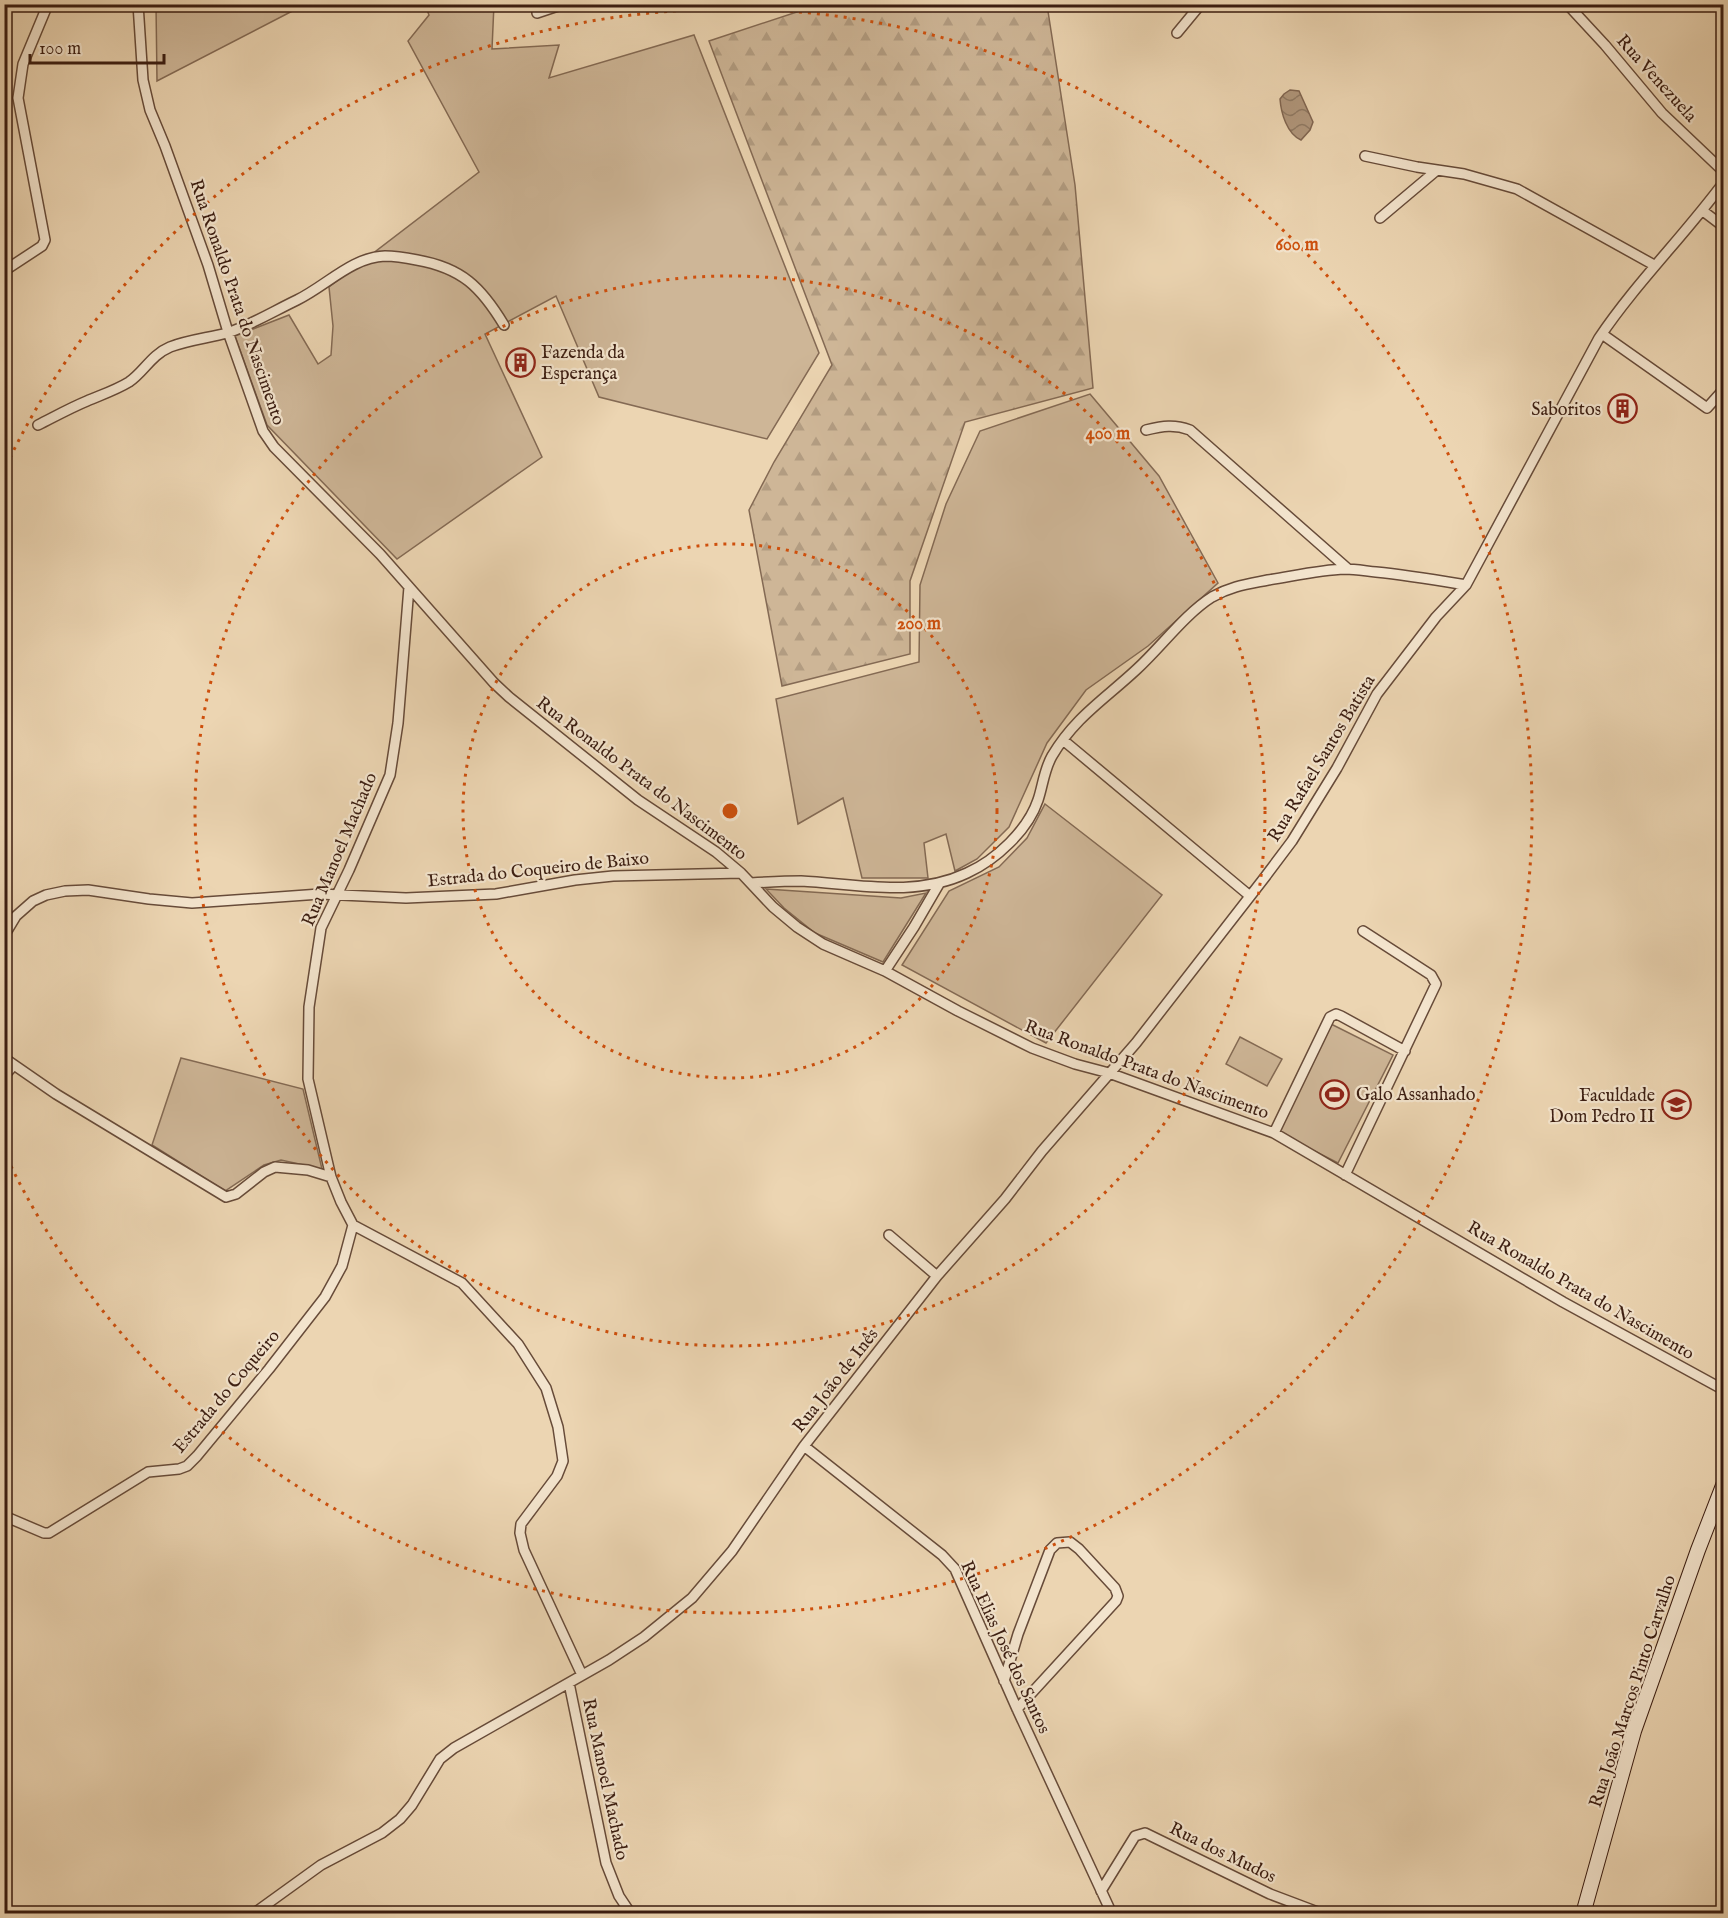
<svg xmlns="http://www.w3.org/2000/svg" width="1728" height="1918" font-family="'IM FELL English',serif">
<defs>
<pattern id="forest-firs" width="22" height="20" patternUnits="userSpaceOnUse" patternTransform="scale(1.5)"><rect width="22" height="20" fill="#ceb697"/><path d="M5 1l3.5 6h-7zM16 11l3.5 6h-7z" fill="#b29c81"/></pattern>
<pattern id="water-waves" width="16" height="10" patternUnits="userSpaceOnUse" patternTransform="scale(1.5)"><rect width="16" height="10" fill="#b0967b"/><path d="M0 5q4-4 8 0t8 0" fill="none" stroke="#907a63"/></pattern>
</defs>
<rect width="100%" height="100%" fill="#ecd5b2"/>
<filter id="stains"><feTurbulence type="fractalNoise" baseFrequency=".00333" numOctaves="4"/><feColorMatrix values="0 0 0 0 .2 0 0 0 0 .09 0 0 0 0 .02 0 0 0 .5 -.17"/></filter>
<radialGradient id="worn" r=".72"><stop offset=".6" stop-color="#630" stop-opacity="0"/><stop offset="1" stop-color="#630" stop-opacity=".3"/></radialGradient>
<path fill="#ceb697" stroke="#846a54" stroke-width="1.5" d="M494 4 492 49 559 45 549 78 694 35 819 353 767 439 599 397 556 296 485 334 542 457 397 559 267 425 235 336 289 315 318 364 331 355 333 326 329 287 479 172 408 41 429 15 425 5Z
M156 5V4L304 5 157 81Z
M1090 394 1159 476 1218 583 1148 646 1086 690 1047 743 1009 827 977 859 955 871 946 834 924 843 928 878H862L843 798 798 824 776 699 919 662 920 585 946 504 980 431Z
M1045 804 1162 895 1046 1043 902 965 949 891 999 867 1027 838Z
M766 889 901 898 926 893 883 962 815 933 784 908Z
M1331 1024 1393 1055 1338 1163 1277 1132Z
M1240 1037 1282 1059 1267 1086 1226 1064Z
M181 1058 303 1089 322 1169 281 1160 264 1165 225 1191 152 1145Z"/>
<path fill="url(#forest-firs)" stroke="#846a54" stroke-width="1.5" d="M818 5H1047L1075 185 1093 388 965 422 910 581V654L782 686 749 510 774 462 832 365 709 41Z"/>
<path fill="url(#water-waves)" stroke="#816651" stroke-width="1.5" d="M1290 90 1299 91 1313 122 1310 130 1301 140C1287 134 1281 113 1280 99L1284 94Z"/>
<g fill="none" stroke-linecap="round" stroke-linejoin="round">
<defs>
<path id="minor" d="M138 4 143 80 150 110 165 146 208 265 228 332 263 431 274 447 380 554 494 683 509 697 638 800 716 852 741 873 773 907 797 927 823 944 885 971 958 1011 1032 1048 1075 1064 1109 1073 1274 1133 1563 1302 1724 1390
M537 4V13L564 4
M1567 4 1605 45 1662 113 1724 172
M1177 33 1201 4
M1365 156 1417 167 1464 174 1517 189 1654 265
M1703 211 1724 227
M1380 218 1437 170
M4 271 42 246 45 240 18 98 23 64 48 4
M1602 334 1707 408 1724 389
M38 425C54 417 70 408 87 401 101 395 116 390 129 382 144 372 151 355 170 347 188 340 208 338 227 333 251 325 274 311 297 300 326 286 352 257 385 256 396 256 407 258 417 260 462 268 481 287 504 325
M1146 430C1163 426 1174 424 1190 430L1348 569
M409 587 398 723 390 775 349 870 321 928 309 1007 308 1079 331 1177 341 1202 353 1225 462 1283 518 1344 546 1388 558 1427 563 1461 557 1476 521 1524 520 1533 524 1550 582 1675
M1063 740 1250 896
M751 883C768 882 785 881 801 881 857 884 914 898 967 873 996 860 1028 830 1038 800 1043 785 1044 770 1052 756 1075 717 1105 699 1137 669 1161 647 1185 614 1212 597 1231 586 1248 584 1268 580 1294 576 1319 570 1345 569 1355 569 1366 571 1376 572 1407 575 1436 580 1466 585
M4 936 16 916 33 901 46 895 65 891 88 890 149 899 192 903 320 894 406 898 496 894 575 880 613 876 741 873
M885 971 914 927 939 884
M4 1058 56 1094 226 1197 236 1194 264 1172 275 1167 308 1170 331 1177
M4 1076 14 1065
M1274 1133 1330 1017 1336 1014 1341 1016 1405 1051
M1345 1175 1436 984 1431 975 1363 931
M889 1235 937 1276
M804 1446 942 1555 955 1569 1017 1709 1112 1914
M4 1516 44 1533H49L148 1472 179 1469 187 1466 197 1456 269 1369 325 1297 342 1266 353 1225
M1004 1681 1018 1634 1050 1550 1057 1543 1070 1542 1079 1549 1115 1588 1118 1596 1116 1601 1017 1709
M569 1683 606 1863 619 1896 631 1914
M1101 1891 1135 1836 1145 1833 1270 1894 1323 1914
M253 1914 321 1865 382 1833 400 1819 412 1805 440 1759 454 1748 609 1660 644 1637 692 1598 732 1551 804 1446 937 1276 1005 1199 1042 1151 1136 1043 1265 877 1292 841 1337 768 1377 694 1436 617 1466 585 1599 338C1636 283 1684 236 1724 182"/>
<path id="secondary" d="M1583 1914 1634 1731 1698 1550 1724 1483"/>
</defs>
<use href="#minor" stroke="#674b39" stroke-width="12"/>
<use href="#secondary" stroke="#3b1d11" stroke-width="16"/>
<use href="#minor" stroke="#f3e4cd" stroke-width="9"/>
<use href="#secondary" stroke="#f3e4cd" stroke-width="14"/>
</g>
<g fill="none" stroke="#ce500d" stroke-width="3" stroke-dasharray="3 6">
<circle cx="730" cy="811" r="267"/>
<circle cx="730" cy="811" r="535"/>
<path d="M6 466A802 802 0 1 1 6 1156"/>
</g>
<defs>
<symbol id="building-ring" viewBox="-11 -11 22 22"><circle r="9.5" fill="#f3e4cd" stroke="#8f2418" stroke-width="1.5"/><path d="M-4-6H4V6H1V3H-1V6H-4ZM-2.5-4.3h1.7v1.8h-1.7ZM.8-4.3h1.7v1.8H.8ZM-2.5-1h1.7V.8h-1.7ZM.8-1h1.7V.8H.8Z" fill="#8f2418"/></symbol>
<symbol id="stadium-ring" viewBox="-11 -11 22 22"><circle r="9.5" fill="#f3e4cd" stroke="#8f2418" stroke-width="1.5"/><path d="M0-5a6.5 5 0 1 0 0 10a6.5 5 0 1 0 0-10ZM-3.5-1.8h7v3.6h-7Z" fill="#8f2418"/></symbol>
<symbol id="university-ring" viewBox="-11 -11 22 22"><circle r="9.5" fill="#f3e4cd" stroke="#8f2418" stroke-width="1.5"/><path d="M0-5L7-2L0 1L-7-2ZM-4 1L0 2.5L4 1V4Q0 6-4 4Z" fill="#8f2418"/></symbol>
</defs>
<g fill-rule="evenodd">
<use href="#building-ring" x="504" y="346" width="33" height="33"/>
<use href="#building-ring" x="1606" y="392" width="33" height="33"/>
<use href="#stadium-ring" x="1318" y="1078" width="33" height="33"/>
<use href="#university-ring" x="1660" y="1088" width="33" height="33"/>
</g>
<g text-anchor="middle" stroke-width="4.5" stroke-linejoin="round" paint-order="stroke">
<g font-size="18" fill="#3b1d11" stroke="#f3e4cd">
<text transform="translate(1657 78) rotate(48)" y="6">Rua Venezuela</text>
<text transform="translate(238 302) rotate(71)" y="6">Rua Ronaldo Prata do Nascimento</text>
<text transform="translate(1321 758) rotate(-59)" y="6">Rua Rafael Santos Batista</text>
<text transform="translate(642 778) rotate(37)" y="6">Rua Ronaldo Prata do Nascimento</text>
<text transform="translate(339 849) rotate(-67)" y="6">Rua Manoel Machado</text>
<text transform="translate(538 869) rotate(-6)" y="6">Estrada do Coqueiro de Baixo</text>
<text transform="translate(1147 1069) rotate(20)" y="6">Rua Ronaldo Prata do Nascimento</text>
<text transform="translate(1581 1290) rotate(30)" y="6">Rua Ronaldo Prata do Nascimento</text>
<text transform="translate(835 1380) rotate(-52)" y="6">Rua João de Inês</text>
<text transform="translate(226 1391) rotate(-50)" y="6">Estrada do Coqueiro</text>
<text transform="translate(1006 1647) rotate(65)" y="6">Rua Elias José dos Santos</text>
<text transform="translate(1632 1691) rotate(-72)" y="6">Rua João Marcos Pinto Carvalho</text>
<text transform="translate(606 1779) rotate(78)" y="6">Rua Manoel Machado</text>
<text transform="translate(1223 1852) rotate(26)" y="6">Rua dos Mudos</text>
</g>
<g font-size="18" fill="#3b1d11" stroke="#f3e4cd" text-anchor="start">
<text x="541" y="358">Fazenda da<tspan x="541" dy="21">Esperança</tspan></text>
<text x="1601" y="415" text-anchor="end">Saboritos</text>
<text x="1356" y="1100">Galo Assanhado</text>
<text x="1655" y="1101" text-anchor="end">Faculdade<tspan x="1655" dy="21">Dom Pedro II</tspan></text>
</g>
</g>
<circle cx="730" cy="811" r="9" fill="#ce500d" stroke="#f3e4cd" stroke-width="3"/>
<g font-size="18" text-anchor="middle" font-weight="bold" fill="#ce500d" stroke="#f3e4cd" stroke-width="4.5" stroke-linejoin="round" paint-order="stroke">
<text x="1297" y="250">600 m</text>
<text x="1108" y="439">400 m</text>
<text x="919" y="629">200 m</text>
</g>
<rect width="1728" height="1918" fill="none" stroke="#ecd5b2" stroke-width="24"/>
<rect x="6" y="6" width="1716" height="1906" fill="none" stroke="#3b1d11" stroke-width="3"/>
<rect x="12" y="12" width="1704" height="1894" fill="none" stroke="#3b1d11" stroke-width="1.5"/>
<path d="M30 54v9h134v-9" fill="none" stroke="#3b1d11" stroke-width="3"/>
<text x="39" y="54" font-size="18" fill="#3b1d11" stroke="#f3e4cd" stroke-width="4.5" paint-order="stroke">100 m</text>
<rect width="100%" height="100%" filter="url(#stains)"/>
<rect width="100%" height="100%" fill="url(#worn)"/>
</svg>
